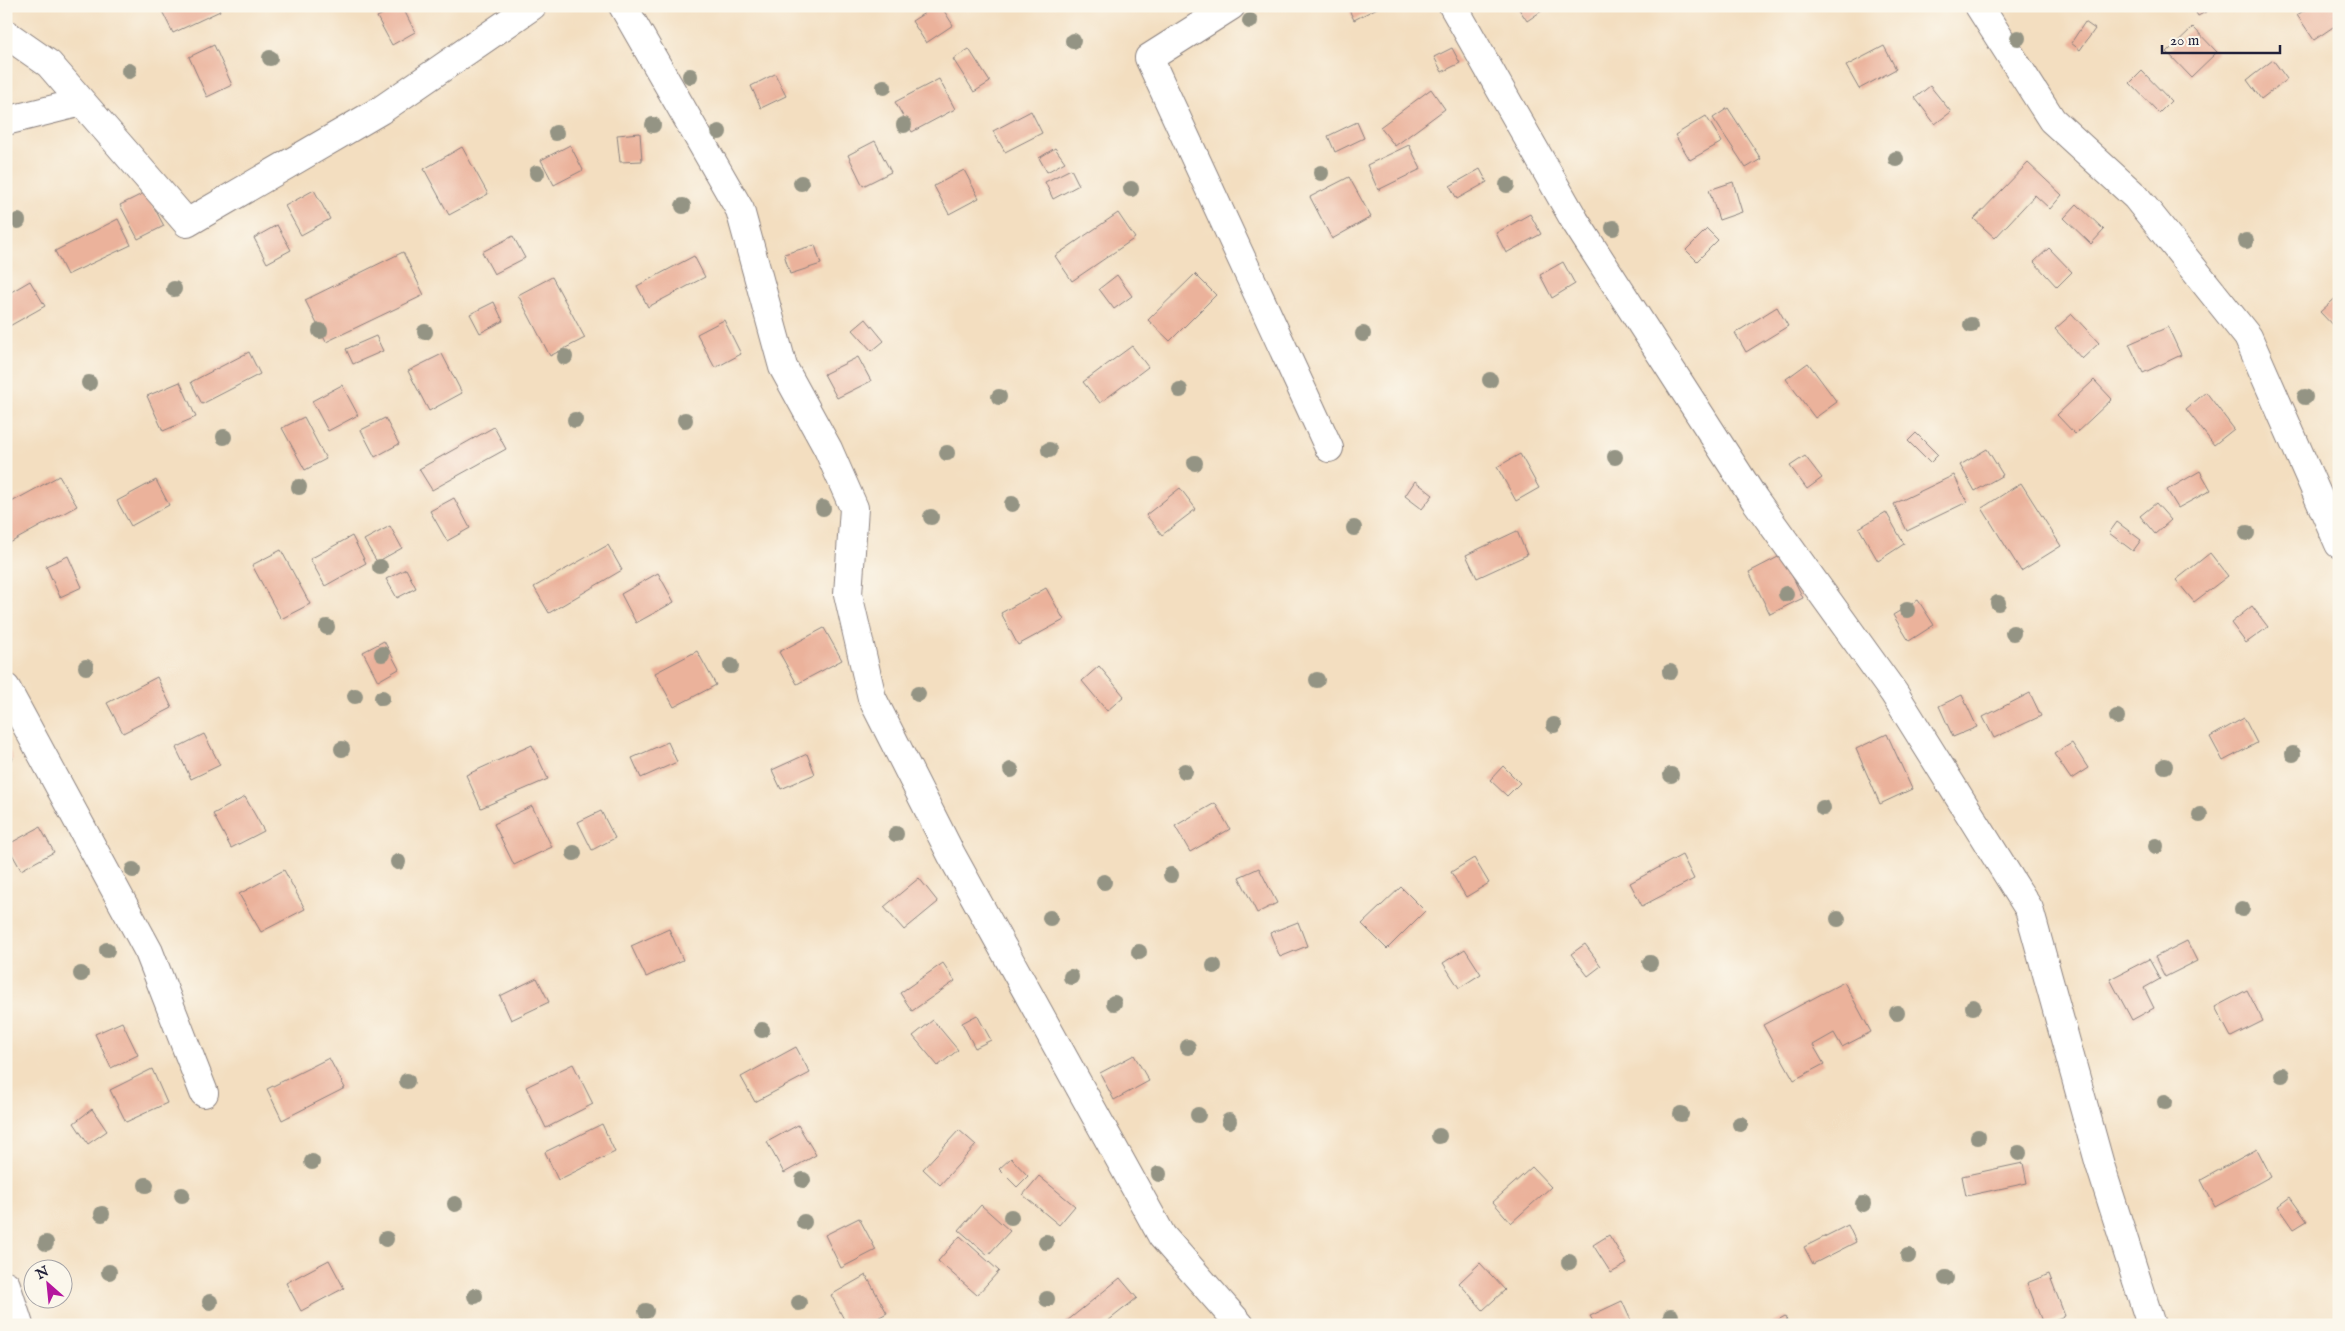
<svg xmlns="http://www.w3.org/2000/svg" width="2345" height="1331" font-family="'IM FELL English',serif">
<rect width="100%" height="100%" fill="#fbf7ec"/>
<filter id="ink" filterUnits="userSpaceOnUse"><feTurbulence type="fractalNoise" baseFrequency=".02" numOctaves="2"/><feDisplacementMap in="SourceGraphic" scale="10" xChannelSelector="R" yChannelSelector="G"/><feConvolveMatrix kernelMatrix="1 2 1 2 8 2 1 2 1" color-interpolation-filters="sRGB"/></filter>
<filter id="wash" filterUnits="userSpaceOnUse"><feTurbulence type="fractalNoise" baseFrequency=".0096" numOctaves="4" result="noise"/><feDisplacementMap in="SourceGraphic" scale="20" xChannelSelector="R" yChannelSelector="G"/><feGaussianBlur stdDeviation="1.12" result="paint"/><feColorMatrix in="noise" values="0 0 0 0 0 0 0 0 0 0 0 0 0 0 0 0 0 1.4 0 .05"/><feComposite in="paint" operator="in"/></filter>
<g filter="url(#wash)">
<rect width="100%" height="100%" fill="#f3dec0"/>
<g id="blocks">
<path fill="#ebb29b" d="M167 6H218L220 11 173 33 161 9Z
M398 6H402L415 32 392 45 377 17Z
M936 6H941L953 25 926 43 912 21Z
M1347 6H1381L1354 20Z
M1517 6H1540L1543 10 1527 21Z
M2192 6H2217L2198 16Z
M2311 6H2339V23L2314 40 2297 15Z
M2085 22 2095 29 2080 50 2071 43Z
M2193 27 2217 52 2191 77 2167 52Z
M214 45 232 85 207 97 189 57Z
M1884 46 1896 69 1859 89 1846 66Z
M1452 48 1460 63 1442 72 1434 57Z
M969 49 990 82 974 92 953 59Z
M2273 60 2287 79 2261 99 2247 80Z
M2142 71 2171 101 2159 113 2130 83Z
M775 74 786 96 761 108 751 86Z
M939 79 955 109 912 132 895 102Z
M1930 86 1951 112 1935 124 1915 98Z
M1431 89 1445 109 1395 146 1380 127Z
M1728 108 1761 159 1746 168 1713 118Z
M1031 111 1042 133 1005 152 993 131Z
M1706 116 1722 142 1690 160 1675 135Z
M1357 122 1364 138 1335 152 1328 136Z
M640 133 642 161 620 162 617 135Z
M875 141 891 172 863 186 848 155Z
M570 145 583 170 554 185 541 160Z
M1409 145 1421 169 1378 190 1367 165Z
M462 147 488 194 449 215 424 169Z
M1055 148 1065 162 1047 172 1039 158Z
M2028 163 2062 195 2050 209 2035 195 1995 238 1974 219Z
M1071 169 1079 185 1053 199 1045 182Z
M1480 169 1487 182 1457 199 1450 186Z
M964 170 979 198 949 214 934 186Z
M1349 177 1371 217 1332 239 1310 197Z
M1733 182 1742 212 1719 220 1709 190Z
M314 190 330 219 301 235 285 206Z
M146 192 164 226 138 239 120 205Z
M2077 204 2104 230 2091 244 2064 218Z
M1118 213 1135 238 1072 281 1055 256Z
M1530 214 1541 234 1506 253 1496 233Z
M118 219 131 245 67 275 55 251Z
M277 225 291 250 267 263 254 238Z
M1707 229 1718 240 1697 261 1686 250Z
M513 236 525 258 494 274 482 252Z
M815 245 821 264 790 274 784 254Z
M2049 248 2072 272 2057 287 2034 262Z
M403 252 424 295 326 342 305 300Z
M694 256 705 277 648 307 637 286Z
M1563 262 1575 284 1552 298 1540 275Z
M1195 274 1216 295 1170 341 1148 320Z
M1117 275 1132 296 1114 309 1099 289Z
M552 277 585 338 550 356 518 295Z
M30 281 45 306 6 328V295Z
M2339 295V332L2320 312Z
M494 302 503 321 480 333 470 314Z
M1777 307 1788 326 1746 352 1735 333Z
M2072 314 2099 343 2082 359 2055 329Z
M866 319 884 341 872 351 853 330Z
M724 320 741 354 715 368 697 334Z
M2168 327 2181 355 2143 373 2129 344Z
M376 336 383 351 353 364 346 349Z
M1132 346 1148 367 1100 403 1083 382Z
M249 352 260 374 202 404 191 382Z
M442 354 462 393 429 411 408 371Z
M858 357 871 381 837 398 824 374Z
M1808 363 1837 402 1815 418 1786 379Z
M2094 380 2112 399 2075 434 2057 415Z
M180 382 196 417 163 431 147 396Z
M342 385 358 415 328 431 312 401Z
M2206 392 2234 429 2214 445 2186 409Z
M304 417 326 459 305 470 282 428Z
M385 418 399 444 375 457 361 430Z
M494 427 506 449 432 490 419 469Z
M1916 433 1938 455 1930 463 1908 441Z
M1987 449 2003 475 1975 491 1960 465Z
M1520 454 1539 488 1516 501 1497 467Z
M1805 456 1822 478 1807 489 1790 466Z
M2200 471 2211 490 2178 508 2167 490Z
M1954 475 1967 502 1907 531 1894 504Z
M59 476 77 506 6 545V505Z
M156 480 169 505 131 526 117 501Z
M1415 481 1433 495 1422 509 1405 496Z
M2021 483 2061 546 2021 571 1982 508Z
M1180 488 1196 509 1162 535 1146 515Z
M454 498 470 528 447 541 430 511Z
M2156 503 2171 520 2155 534 2140 516Z
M1886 512 1904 544 1878 561 1859 528Z
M2117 522 2141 540 2133 551 2109 533Z
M390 526 402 548 377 562 364 540Z
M1517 531 1527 555 1477 578 1466 555Z
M352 536 366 563 325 586 310 559Z
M608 545 622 570 549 613 534 587Z
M281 550 310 604 281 619 252 565Z
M2210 553 2228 576 2194 602 2176 580Z
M1782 555 1803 598 1770 614 1749 572Z
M68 556 82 587 60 597 46 566Z
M406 569 416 588 397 598 386 579Z
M658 573 674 602 636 623 621 594Z
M1046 588 1064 620 1018 645 1001 613Z
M1918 600 1934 625 1909 641 1893 615Z
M2252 606 2268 627 2246 643 2231 623Z
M824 628 842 660 797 684 779 652Z
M384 641 399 669 378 681 363 652Z
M697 651 716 685 674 707 655 673Z
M1099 666 1124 696 1107 711 1082 681Z
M157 677 172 708 123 733 107 703Z
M2030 693 2041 716 1994 738 1983 717Z
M1962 695 1977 727 1953 737 1939 706Z
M2244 718 2257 743 2223 761 2210 737Z
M204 734 220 765 191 779 176 748Z
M1887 734 1912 789 1880 804 1856 749Z
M668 742 677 762 641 778 632 758Z
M2072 743 2088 768 2071 779 2054 754Z
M6 744 13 759 6 762Z
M532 745 548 779 481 808 466 775Z
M807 754 815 774 781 789 772 770Z
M1503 766 1520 783 1507 796 1490 780Z
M245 797 264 831 231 848 213 814Z
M1215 803 1230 829 1190 852 1175 826Z
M532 806 552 847 514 865 494 824Z
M601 811 615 838 592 850 578 822Z
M40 827 54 852 21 870 7 845Z
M1682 855 1694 879 1642 906 1630 883Z
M1474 858 1489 883 1466 897 1451 872Z
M1259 868 1277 903 1257 913 1239 877Z
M284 870 305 909 261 932 239 894Z
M919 878 938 902 904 930 884 907Z
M1401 887 1425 911 1387 949 1362 924Z
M1298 922 1307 946 1280 957 1270 933Z
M669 929 683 960 646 977 631 946Z
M2187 941 2197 961 2165 977 2155 957Z
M1585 944 1601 966 1588 976 1571 954Z
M1465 949 1481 974 1459 988 1443 963Z
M2149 959 2160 979 2144 988 2154 1008 2132 1020 2110 979Z
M943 963 955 981 912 1011 900 993Z
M537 978 549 1002 511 1020 500 996Z
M1844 982 1871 1032 1842 1047 1834 1033 1813 1045 1824 1064 1794 1080 1763 1025Z
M2247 990 2263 1021 2231 1037 2215 1007Z
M977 1015 991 1040 975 1048 962 1023Z
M933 1020 958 1050 938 1066 913 1036Z
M122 1022 138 1055 111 1068 95 1034Z
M796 1047 810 1073 755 1102 741 1077Z
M1134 1055 1149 1081 1114 1100 1100 1073Z
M329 1058 345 1088 282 1120 267 1089Z
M573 1064 593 1104 546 1128 526 1087Z
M152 1069 167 1103 126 1122 110 1090Z
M92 1109 107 1131 88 1144 74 1123Z
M602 1124 615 1152 558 1180 545 1152Z
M798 1125 816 1155 784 1173 767 1142Z
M959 1130 976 1145 940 1185 923 1169Z
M2257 1149 2271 1176 2215 1207 2201 1180Z
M1011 1158 1028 1176 1017 1187 999 1169Z
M2023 1163 2027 1183 1966 1196 1962 1176Z
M1532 1167 1551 1187 1511 1223 1493 1202Z
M1039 1176 1075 1206 1059 1225 1023 1195Z
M2290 1197 2307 1221 2294 1229 2278 1206Z
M981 1205 1010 1231 988 1255 959 1230Z
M859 1218 876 1250 841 1268 825 1235Z
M1848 1225 1856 1242 1813 1264 1804 1247Z
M1609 1235 1627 1264 1611 1273 1593 1245Z
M960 1236 999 1271 977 1295 938 1261Z
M329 1260 344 1288 301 1311 286 1283Z
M1480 1263 1505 1290 1483 1310 1459 1283Z
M2049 1274 2065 1316 2043 1324 2027 1283Z
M866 1275 887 1313 865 1325H847L831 1295Z
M1120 1278 1137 1298 1103 1325H1062Z
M1622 1301 1633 1325H1590L1594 1323 1590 1316Z
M1785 1316 1789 1325H1769Z"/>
</g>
</g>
<g filter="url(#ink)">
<use href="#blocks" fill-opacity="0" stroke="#8a807e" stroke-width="1"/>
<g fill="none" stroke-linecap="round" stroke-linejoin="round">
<defs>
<path id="minor" d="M623 6 740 210 783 367 828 449 854 508 848 594 872 698 951 854 1162 1236 1240 1325
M1231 6 1149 58 1329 448
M1453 6 1575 221 1755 500 1894 693 2029 909 2100 1165 2151 1325
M1979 6 2052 120 2136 197 2248 337 2339 544
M6 34 49 64 187 223 381 110 532 6
M6 121 82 102
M6 688 149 952 204 1093
M6 1285 19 1325"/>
</defs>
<use href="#minor" stroke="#8a807e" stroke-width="30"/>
<use href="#minor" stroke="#fff" stroke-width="28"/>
</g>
<g fill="#949484">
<circle cx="1250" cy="21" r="8"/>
<circle cx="2018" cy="38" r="8"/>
<circle cx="1073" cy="41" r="8"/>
<circle cx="270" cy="58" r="8"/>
<circle cx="129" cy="71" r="8"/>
<circle cx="690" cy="76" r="8"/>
<circle cx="884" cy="87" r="8"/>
<circle cx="653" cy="125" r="8"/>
<circle cx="904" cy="125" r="8"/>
<circle cx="719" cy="132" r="8"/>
<circle cx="556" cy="133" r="8"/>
<circle cx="1896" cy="159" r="8"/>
<circle cx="537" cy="173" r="8"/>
<circle cx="1321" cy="173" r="8"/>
<circle cx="801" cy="183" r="8"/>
<circle cx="1507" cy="185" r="8"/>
<circle cx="1131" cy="189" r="8"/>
<circle cx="683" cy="206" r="8"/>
<circle cx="18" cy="221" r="8"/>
<circle cx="1613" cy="228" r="8"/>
<circle cx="2246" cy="241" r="8"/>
<circle cx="174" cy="289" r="8"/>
<circle cx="1971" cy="325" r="8"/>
<circle cx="320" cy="331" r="8"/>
<circle cx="425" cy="332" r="8"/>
<circle cx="1363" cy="334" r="8"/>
<circle cx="565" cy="357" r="8"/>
<circle cx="1490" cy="380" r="8"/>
<circle cx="89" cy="383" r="8"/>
<circle cx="1180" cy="390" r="8"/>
<circle cx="999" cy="397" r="8"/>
<circle cx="2305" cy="397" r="8"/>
<circle cx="575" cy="420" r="8"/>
<circle cx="685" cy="420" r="8"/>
<circle cx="224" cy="437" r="8"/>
<circle cx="1049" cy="450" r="8"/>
<circle cx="947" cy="453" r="8"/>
<circle cx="1615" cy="457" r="8"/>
<circle cx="1195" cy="463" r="8"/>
<circle cx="299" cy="487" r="8"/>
<circle cx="1012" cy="504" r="8"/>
<circle cx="823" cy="508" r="8"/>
<circle cx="931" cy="517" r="8"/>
<circle cx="1354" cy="528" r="8"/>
<circle cx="2247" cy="533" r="8"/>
<circle cx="380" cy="567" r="8"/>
<circle cx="1786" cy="594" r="8"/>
<circle cx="1998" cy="603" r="8"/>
<circle cx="1907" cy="610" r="8"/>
<circle cx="327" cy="627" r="8"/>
<circle cx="2013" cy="633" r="8"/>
<circle cx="382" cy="654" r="8"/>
<circle cx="731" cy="666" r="8"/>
<circle cx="86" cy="667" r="8"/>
<circle cx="1670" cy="672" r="8"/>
<circle cx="1317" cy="680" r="8"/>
<circle cx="918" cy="694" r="8"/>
<circle cx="355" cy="696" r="8"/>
<circle cx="382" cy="698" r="8"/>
<circle cx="2117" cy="717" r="8"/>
<circle cx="1554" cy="725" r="8"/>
<circle cx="342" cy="749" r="8"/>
<circle cx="2293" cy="754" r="8"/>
<circle cx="2165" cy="766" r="8"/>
<circle cx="1011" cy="770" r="8"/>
<circle cx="1185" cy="771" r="8"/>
<circle cx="1671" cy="775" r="8"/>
<circle cx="1823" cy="808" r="8"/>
<circle cx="2200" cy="815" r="8"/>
<circle cx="896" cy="834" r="8"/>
<circle cx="2156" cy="846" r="8"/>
<circle cx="574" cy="853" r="8"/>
<circle cx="398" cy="862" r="8"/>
<circle cx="133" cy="870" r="8"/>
<circle cx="1171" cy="875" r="8"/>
<circle cx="1104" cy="882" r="8"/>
<circle cx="2242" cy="909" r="8"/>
<circle cx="1050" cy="918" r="8"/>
<circle cx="1838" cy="919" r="8"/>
<circle cx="107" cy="950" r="8"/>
<circle cx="1139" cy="952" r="8"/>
<circle cx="1650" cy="963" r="8"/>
<circle cx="1214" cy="966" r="8"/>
<circle cx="81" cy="974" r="8"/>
<circle cx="1071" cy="977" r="8"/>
<circle cx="1114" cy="1003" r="8"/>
<circle cx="1973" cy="1007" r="8"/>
<circle cx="1897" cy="1013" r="8"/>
<circle cx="762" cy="1030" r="8"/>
<circle cx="1188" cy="1047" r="8"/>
<circle cx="2282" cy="1075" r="8"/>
<circle cx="407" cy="1081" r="8"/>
<circle cx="2165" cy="1102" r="8"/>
<circle cx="1681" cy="1114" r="8"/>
<circle cx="1198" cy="1115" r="8"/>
<circle cx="1229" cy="1121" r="8"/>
<circle cx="1740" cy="1124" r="8"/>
<circle cx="1439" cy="1136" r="8"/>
<circle cx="1978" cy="1137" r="8"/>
<circle cx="2019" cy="1153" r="8"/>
<circle cx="312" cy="1162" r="8"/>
<circle cx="1159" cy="1174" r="8"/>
<circle cx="803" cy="1180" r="8"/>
<circle cx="146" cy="1185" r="8"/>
<circle cx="182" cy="1195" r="8"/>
<circle cx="455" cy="1204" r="8"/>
<circle cx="1863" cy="1204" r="8"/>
<circle cx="102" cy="1214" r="8"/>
<circle cx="1011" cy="1217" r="8"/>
<circle cx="804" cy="1222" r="8"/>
<circle cx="386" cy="1239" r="8"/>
<circle cx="1046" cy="1242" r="8"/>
<circle cx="46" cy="1243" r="8"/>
<circle cx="1908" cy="1256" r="8"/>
<circle cx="1569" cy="1262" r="8"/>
<circle cx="109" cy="1272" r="8"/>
<circle cx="1946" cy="1278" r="8"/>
<circle cx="475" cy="1296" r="8"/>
<circle cx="1047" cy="1299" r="8"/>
<circle cx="210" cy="1302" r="8"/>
<circle cx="799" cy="1303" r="8"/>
<circle cx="646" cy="1311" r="8"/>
<circle cx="1671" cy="1316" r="8"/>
</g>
</g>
<rect width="2345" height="1331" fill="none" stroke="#fbf7ec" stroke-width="25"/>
<g transform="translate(48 1284) rotate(333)"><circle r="24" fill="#fbf7ec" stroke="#a4a2a5"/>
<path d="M0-4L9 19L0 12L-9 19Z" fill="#b5179e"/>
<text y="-8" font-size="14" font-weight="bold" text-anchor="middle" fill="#22223b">N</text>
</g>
<path d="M2162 45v8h118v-8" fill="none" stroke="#22223b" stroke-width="2.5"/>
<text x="2170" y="45" font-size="15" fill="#22223b" stroke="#fbf7ec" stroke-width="4" paint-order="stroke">20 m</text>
</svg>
